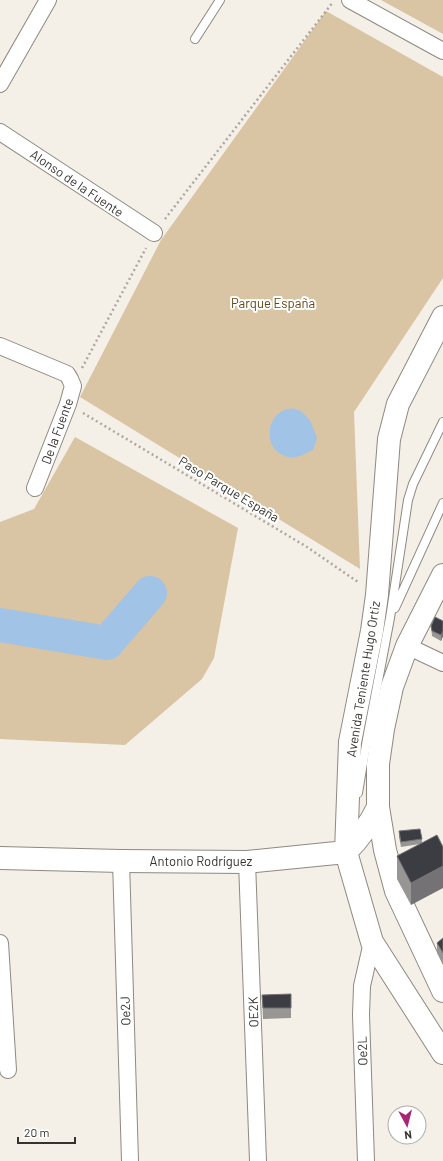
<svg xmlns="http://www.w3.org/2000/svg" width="443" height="1161" font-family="Barlow,sans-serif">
<rect width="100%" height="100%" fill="#f5f0e7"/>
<path fill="#d9c4a4" d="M381 0H443V34Z
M326 11 443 77V278L354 412 360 569 80 397 161 240Z
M75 437 238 528 214 658 202 679 125 745 0 739V522L34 509Z"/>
<path fill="#a1c3e6" d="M293 408 302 412 310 420 317 438 313 450C306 453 297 459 289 457 265 453 263 420 284 410 287 409 291 409 293 408Z"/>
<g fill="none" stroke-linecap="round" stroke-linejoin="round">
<path stroke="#a1c3e6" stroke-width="34" d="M0 625 107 643 150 593"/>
<defs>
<path id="lane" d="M195 39 220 0
M395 608 443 503
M358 793 367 739 390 618 408 500 413 484 443 422"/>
<path id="street" d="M350 0 443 51
M0 84 48 0
M0 132 154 233
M0 346 67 374 70 379 73 386 68 404 35 488
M407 646 443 663
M121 861 130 1161
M247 862 258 1161
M0 943 8 1070
M366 1161 361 1015 362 986 372 942"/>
<path id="secondary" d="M443 317 398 404 389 439 377 595 372 631 350 742 346 852 372 942 443 1053
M443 575 407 646 392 687 383 729 378 764V807L385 850 396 891 443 991
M0 858 121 861 247 862 346 852C360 838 370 824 378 807"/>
</defs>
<use href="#lane" stroke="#8e8981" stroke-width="10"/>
<use href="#street" stroke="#8e8981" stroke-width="18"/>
<use href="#secondary" stroke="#8e8981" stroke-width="24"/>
<path stroke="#aca8a1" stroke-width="2.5" stroke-dasharray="2 3" stroke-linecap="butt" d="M165 219 333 2
M82 368 146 248
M83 413 307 547 358 582"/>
<use href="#lane" stroke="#fff" stroke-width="8"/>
<use href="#street" stroke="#fff" stroke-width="16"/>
<use href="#secondary" stroke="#fff" stroke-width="22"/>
</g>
<path fill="#989695" d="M443 621V636L441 641 432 636 431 626Z
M399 831 422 839V843L411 905 397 879V856L420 844 401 847 399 837Z
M443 938V963L437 953V943Z
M262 995 291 1008V1018L263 1019Z"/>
<path fill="#747274" d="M443 631V636L441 641V635Z
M443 866V888L411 905V883Z"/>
<path fill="#3c3c43" stroke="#747274" d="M435 617 443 621V631L441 635 432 631 431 626Z
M420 829 422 839 401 842 399 831Z
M437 835 443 847V866L411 883 397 856Z
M443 938V953L437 943Z
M291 994V1008H263L262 995Z"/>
<g text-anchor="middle" stroke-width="4" stroke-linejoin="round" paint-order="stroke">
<g font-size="13" fill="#353330" stroke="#fff">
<text transform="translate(77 183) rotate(34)" y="5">Alonso de la Fuente</text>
<text transform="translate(57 431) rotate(-70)" y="5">De la Fuente</text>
<text transform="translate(229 489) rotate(31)" y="5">Paso Parque España</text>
<text transform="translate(363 679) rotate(-81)" y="5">Avenida Teniente Hugo Ortiz</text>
<text x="201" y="866">Antonio Rodríguez</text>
<text transform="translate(125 1011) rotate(-92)" y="5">Oe2J</text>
<text transform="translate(253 1012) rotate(-92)" y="5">OE2K</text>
<text transform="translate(362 1051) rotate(-92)" y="5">Oe2L</text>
</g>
<g font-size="13" fill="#624716" stroke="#fff">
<text x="273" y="308">Parque España</text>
</g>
</g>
<g transform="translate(407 1125) rotate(173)"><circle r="19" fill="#ffffff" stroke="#aeadac"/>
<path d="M0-3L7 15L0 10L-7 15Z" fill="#a62574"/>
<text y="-6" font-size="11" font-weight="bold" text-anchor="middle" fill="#353330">N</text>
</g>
<path d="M18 1137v6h57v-6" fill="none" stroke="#353330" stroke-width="2"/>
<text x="24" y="1137" font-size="12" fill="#353330" stroke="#ffffff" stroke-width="3" paint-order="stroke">20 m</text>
</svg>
